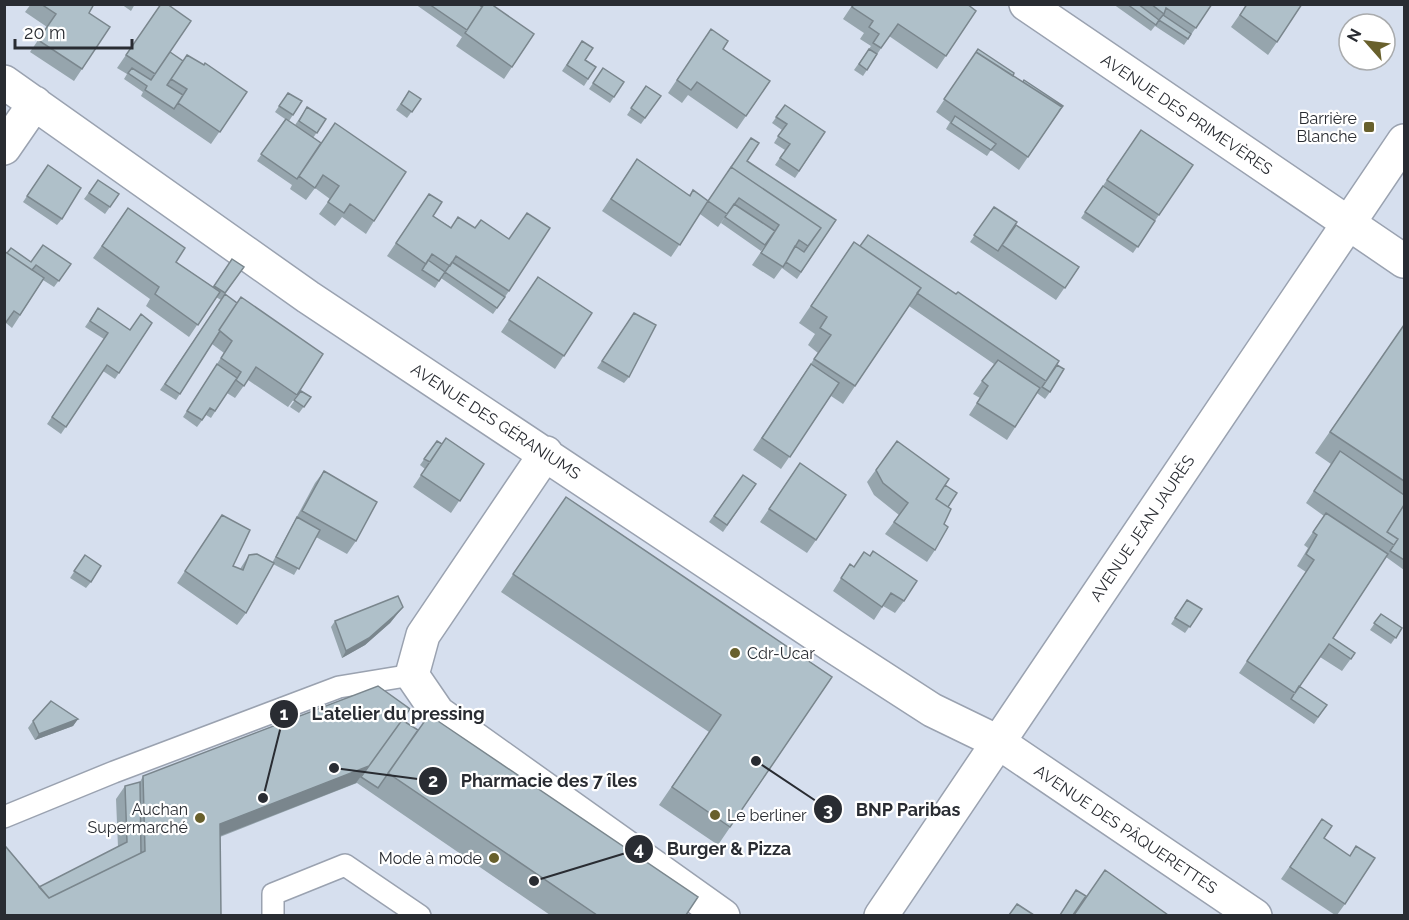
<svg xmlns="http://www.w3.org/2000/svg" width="1409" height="920" font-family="Raleway,sans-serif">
<rect width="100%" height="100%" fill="#d6dfee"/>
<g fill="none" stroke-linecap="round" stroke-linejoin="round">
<defs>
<path id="lane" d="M4 817 114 772 339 687 412 675
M273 916V894L345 865 420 916"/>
<path id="street" d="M1026 4 1404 261
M4 82 308 297 833 646 932 710 998 742 1255 916
M4 148 35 103
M546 453 423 635 412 675 438 713 723 916"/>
<path id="secondary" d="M881 916 1404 141"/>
</defs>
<use href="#lane" stroke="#9aa2b0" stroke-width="24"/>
<use href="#street" stroke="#9aa2b0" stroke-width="36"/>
<use href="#secondary" stroke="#9aa2b0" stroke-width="36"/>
<use href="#lane" stroke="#fff" stroke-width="21"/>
<use href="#street" stroke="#fff" stroke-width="33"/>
<use href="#secondary" stroke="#fff" stroke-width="33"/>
</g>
<path fill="#96a5ad" d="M31 4H94L89 13 82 69 74 81 30 52 47 27 25 12Z
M121 4H135L131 11Z
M161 4 166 59 183 61 247 92 211 144 141 96 143 92 124 79 127 74 117 68Z
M415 4H478L534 34 504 79 456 46 462 37Z
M853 4 976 11 937 69 889 36 863 76 854 70 871 46 860 39 864 33 843 19Z
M1113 4H1212L1184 45 1155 26 1151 31Z
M1247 4 1277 42 1268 55 1231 27Z
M711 29 723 49 770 81 737 129 688 95 682 103 668 93Z
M582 41 585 60 596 67 584 86 562 71Z
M978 49 1013 76 1063 106 1019 170 991 150 987 156 946 129 950 122 936 112Z
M603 68 614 97 610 103 589 89Z
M646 86 661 96 641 124 627 115Z
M409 91 421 99 407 118 396 110Z
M288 93 302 101 289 121 295 125 307 107 326 119 313 138 374 221 366 234 342 217 335 226 319 214 330 199 315 188 306 200 290 189 292 185 257 161 285 119 275 112Z
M785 105 825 132 795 178 775 165 785 150 774 143 782 130 772 123Z
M1141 130 1193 165 1133 253 1081 218Z
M751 138 747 161 836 220 797 279 782 268 774 279 752 265 769 240 761 251 721 223 730 210 718 227 700 214 671 257 602 211 637 159 689 195 693 190 708 201Z
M48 165 62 219 57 225 23 202Z
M98 180 119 194 105 214 84 199Z
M429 194 433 216 451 227 475 228 509 291 493 314 441 278 435 288 387 256Z
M994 207 1004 243 1079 267 1056 300 970 242Z
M128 208 176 262 213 287 232 259 244 267 221 300 216 297 189 337 146 306 150 299 93 258Z
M854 242 1057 365 1050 392 1045 399 1037 393 1007 440 969 415 980 398 973 394 994 364 909 306 843 404 831 396 781 469 753 450 818 353 808 345 815 334 799 323Z
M7 253 31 262 71 264 54 287 43 280 12 328 6 323Z
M538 277 592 313 555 369 501 332Z
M225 294 297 395 288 407 248 380 235 398 227 393 211 418 206 415 197 427 183 417 224 353 212 344 176 400 160 390Z
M98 308 130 330 152 323 115 379 103 371 61 434 47 424 104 339 85 327Z
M634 313 629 377 624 383 597 368Z
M1404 325V570L1386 557 1333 638 1355 653 1342 671 1320 657 1291 699 1327 705 1314 724 1239 673 1306 572 1297 566 1308 548 1304 545 1324 516 1306 503 1331 464 1315 453Z
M301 391 311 397 299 413 290 407Z
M437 441 484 464 451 513 413 487 425 469 420 465Z
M897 441 945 485 948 507 935 550 927 562 885 534 899 515 874 495 867 482Z
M800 463 816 540 807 553 760 522Z
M324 471 356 541 347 554 316 537 294 575 273 564 246 613 237 625 177 583 222 515 233 566 240 569 249 555 272 563 315 483Z
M743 475 756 484 723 532 709 522Z
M566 497 832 677 718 845 659 805 709 732 501 592Z
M85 555 91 582 86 588 70 578Z
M850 564 904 601 895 613 883 606 874 620 833 591Z
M1187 600 1202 609 1185 633 1171 624Z
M403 607 390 623 365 645 342 658 331 627 335 621Z
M1381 614 1402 628 1391 644 1370 630Z
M78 719 73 726 35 740 28 728 33 721Z
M402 720 686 915H550L357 783 220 837 39 887 118 847 116 799 125 786 140 782 143 776Z
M1322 819 1324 838 1345 904 1337 915H1335L1281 879Z"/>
<path fill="#7a868d" d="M403 607 390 623 365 645 342 658 346 651Z
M410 709 356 783 207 841 220 824Z
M78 719 73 726 35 740 39 734Z"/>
<path fill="#afc0c9" stroke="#7a868d" stroke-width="1.5" d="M41 4H94L89 13 110 27 82 69 38 40 56 14Z
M161 4H167L191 21 155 74 126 55Z
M429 4H478L482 7 467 30Z
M484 4H491L534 34 512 67 465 33Z
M854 4H967L976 11 946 56 898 24 881 48 873 43 879 34 869 27 873 21 852 7Z
M1127 4H1138L1159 20 1163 15 1191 34 1188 39 1159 20 1156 25Z
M1151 4H1212L1196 28 1166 8 1164 14Z
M1247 4H1302L1277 42 1240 15Z
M711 29 728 41 723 49 770 81 746 116 697 82 691 90 677 80Z
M582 41 593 48 585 60 596 67 588 79 567 65Z
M869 49 877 54 867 70 859 64Z
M978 49 1014 73 1013 76 976 52 972 58Z
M170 52 183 61 167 85 183 95 174 109 145 90 147 86 128 73 132 68 151 80Z
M976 52 1062 107 1028 157 944 99Z
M187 55 204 65 205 63 247 92 220 132 178 103 187 89 171 79Z
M603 68 624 82 614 97 593 83Z
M1024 80 1063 106 1059 111 1062 107 1023 82Z
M646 86 661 96 645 118 631 108Z
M409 91 421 99 412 112 401 104Z
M288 93 302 101 293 115 279 106Z
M785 105 825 132 799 171 780 158 790 144 778 136 787 124 776 117Z
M307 107 326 119 317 133 299 121Z
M955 116 996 144 991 150 951 123Z
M286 119 321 143 297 179 261 154Z
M335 123 406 172 374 221 350 204 344 213 328 202 339 186 323 175 315 188 299 176Z
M1141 130 1193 165 1159 215 1107 180Z
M751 138 759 143 747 161 836 220 801 272 786 262 795 246 804 252 821 228 731 167 727 173Z
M637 159 690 196 693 190 708 201 680 245 611 199Z
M48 165 81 188 62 219 27 196Z
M731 167 821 228 808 246 799 240 783 267 761 253 779 225 739 198 727 214 708 201Z
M98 180 119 194 110 207 89 193Z
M1103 186 1155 221 1138 247 1085 212Z
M429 194 442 202 433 216 451 228 458 217 475 228 481 220 509 239 527 213 550 228 509 291 456 256 450 266 432 254 426 264 396 243Z
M734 204 775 231 765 245 725 217Z
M994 207 1017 222 998 251 974 235Z
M128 208 185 248 176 262 220 292 198 325 155 294 159 287 102 246Z
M1016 225 1079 267 1065 288 1002 245Z
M868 235 956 294 958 292 1059 361 1046 381 917 293 921 288 860 246Z
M854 242 921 288 855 386 814 359 831 335 820 328 827 317 811 306Z
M43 245 71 264 59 281 36 265 32 270 7 253 11 248 31 262Z
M4 251 44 278 20 315 14 311 4 325Z
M232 259 244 267 225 293 214 286Z
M428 260 445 272 439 281 422 270Z
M452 262 505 297 497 308 445 272Z
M538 277 592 313 564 356 509 320Z
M225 294 237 303 219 330 220 331 180 394 165 384Z
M241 297 323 354 297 395 256 367 244 386 236 380 241 372 221 358 232 341 219 330Z
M98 308 130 330 141 314 152 323 119 373 107 365 66 427 52 417 108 333 90 321Z
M634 313 656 325 629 377 602 361Z
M1404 325V481L1330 432Z
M998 360 1040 388 1015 427 977 403 988 386 982 381Z
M217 364 237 378 215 411 210 408 202 420 187 411Z
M811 364 839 383 790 457 762 438Z
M1057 365 1064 369 1050 392 1042 387Z
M301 391 311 397 304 407 294 400Z
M446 438 484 464 460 501 421 475Z
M437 441 442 444 430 462 424 459Z
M897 441 949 479 936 499 951 509 944 524 948 527 935 550 894 522 908 503 883 483 876 470Z
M1340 451 1404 495V505L1387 532 1398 539 1394 545 1314 491Z
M800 463 846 495 816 540 769 509Z
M324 471 377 502 356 541 302 511Z
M743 475 756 484 727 525 714 516Z
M945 485 957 493 948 507 936 499Z
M566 497 832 677 730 827 672 787 721 715 513 574Z
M1404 505V560L1390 551 1398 539 1387 532Z
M1326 513 1388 554 1333 638 1355 653 1351 659 1329 644 1295 693 1247 661 1314 560 1306 554 1317 535 1313 532Z
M222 515 250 530 233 566 243 570 249 555 257 554 274 563 246 613 185 571Z
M297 517 320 530 299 569 276 557Z
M873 551 917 581 904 601 891 593 882 607 841 578 850 564 854 567 864 552 870 556Z
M85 555 101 566 91 582 74 571Z
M398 596 403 607 394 616 369 638 346 651 335 621Z
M1187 600 1202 609 1190 627 1175 618Z
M1381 614 1402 628 1396 638 1374 623Z
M378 686 410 709 369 766 220 824 221 915H4V848L6 847 49 898 145 851 143 776Z
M1299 686 1327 705 1318 717 1291 699Z
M51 701 78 719 39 734 33 721Z
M429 715 698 897 686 915H597L388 773Z
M402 720 418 730 378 788 361 777Z
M140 782 141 853 49 898 39 887 127 842 125 786Z
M1322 819 1332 826 1324 838 1350 856 1356 846 1375 858 1345 904 1290 867Z
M1105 870 1168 915H1074Z
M1076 890 1086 896 1073 915H1060Z
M1017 904 1034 915H1009Z"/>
<g fill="#68602c" stroke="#fff" stroke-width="2">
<rect x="1363" y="121" width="12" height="12" rx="3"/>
<circle cx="735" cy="653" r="6"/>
<circle cx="715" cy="815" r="6"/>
<circle cx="200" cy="818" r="6"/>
<circle cx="494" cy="858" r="6"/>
</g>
<g text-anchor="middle" stroke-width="4.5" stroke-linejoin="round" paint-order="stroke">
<g font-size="16" fill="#292c32" stroke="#fff">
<text transform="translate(1187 114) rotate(34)" y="6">AVENUE DES PRIMEVÈRES</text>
<text transform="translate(496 421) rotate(33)" y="6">AVENUE DES GÉRANIUMS</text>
<text transform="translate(1142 528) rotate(-56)" y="6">AVENUE JEAN JAURÈS</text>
<text transform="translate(1126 829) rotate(34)" y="6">AVENUE DES PÂQUERETTES</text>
</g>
<g font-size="16" fill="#292c32" stroke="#fff" text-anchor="end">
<text x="1357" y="124">Barrière<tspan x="1357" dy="18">Blanche</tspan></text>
<text x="747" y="659" text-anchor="start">Cdr-Ucar</text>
<text x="188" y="815">Auchan<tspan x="188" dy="18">Supermarché</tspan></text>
<text x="727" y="821" text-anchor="start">Le berliner</text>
<text x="482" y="864">Mode à mode</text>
</g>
</g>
<path fill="none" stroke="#292c32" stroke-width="2" d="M263 798L284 714M334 768L433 781M756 761L828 809M534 881L639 849"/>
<g fill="#292c32" stroke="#fff" stroke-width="2">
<circle cx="263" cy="798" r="6"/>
<circle cx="334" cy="768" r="6"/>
<circle cx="756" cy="761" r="6"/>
<circle cx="534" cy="881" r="6"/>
<circle cx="284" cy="714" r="15"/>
<circle cx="433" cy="781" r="15"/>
<circle cx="828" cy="809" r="15"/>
<circle cx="639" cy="849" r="15"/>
</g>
<g font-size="18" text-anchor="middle" font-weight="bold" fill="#fff">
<text x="284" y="720">1</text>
<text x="433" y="787">2</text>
<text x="828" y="816">3</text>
<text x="639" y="855">4</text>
</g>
<g font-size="18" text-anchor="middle" font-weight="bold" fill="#292c32" stroke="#fff" stroke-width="4.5" stroke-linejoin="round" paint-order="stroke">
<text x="398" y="720">L'atelier du pressing</text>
<text x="549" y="787">Pharmacie des 7 îles</text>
<text x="908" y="816">BNP Paribas</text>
<text x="729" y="855">Burger &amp; Pizza</text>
</g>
<rect width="1409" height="920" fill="none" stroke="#292c32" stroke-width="12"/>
<g transform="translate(1367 42) rotate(298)"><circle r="28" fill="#ffffff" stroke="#a9abad" stroke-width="1.5"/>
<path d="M0-4.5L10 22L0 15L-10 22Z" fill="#68602c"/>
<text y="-9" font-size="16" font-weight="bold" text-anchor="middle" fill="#292c32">N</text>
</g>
<path d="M15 39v9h117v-9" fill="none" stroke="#292c32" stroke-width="3"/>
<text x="24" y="39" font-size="18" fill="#292c32" stroke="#ffffff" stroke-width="4.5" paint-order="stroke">20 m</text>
</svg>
